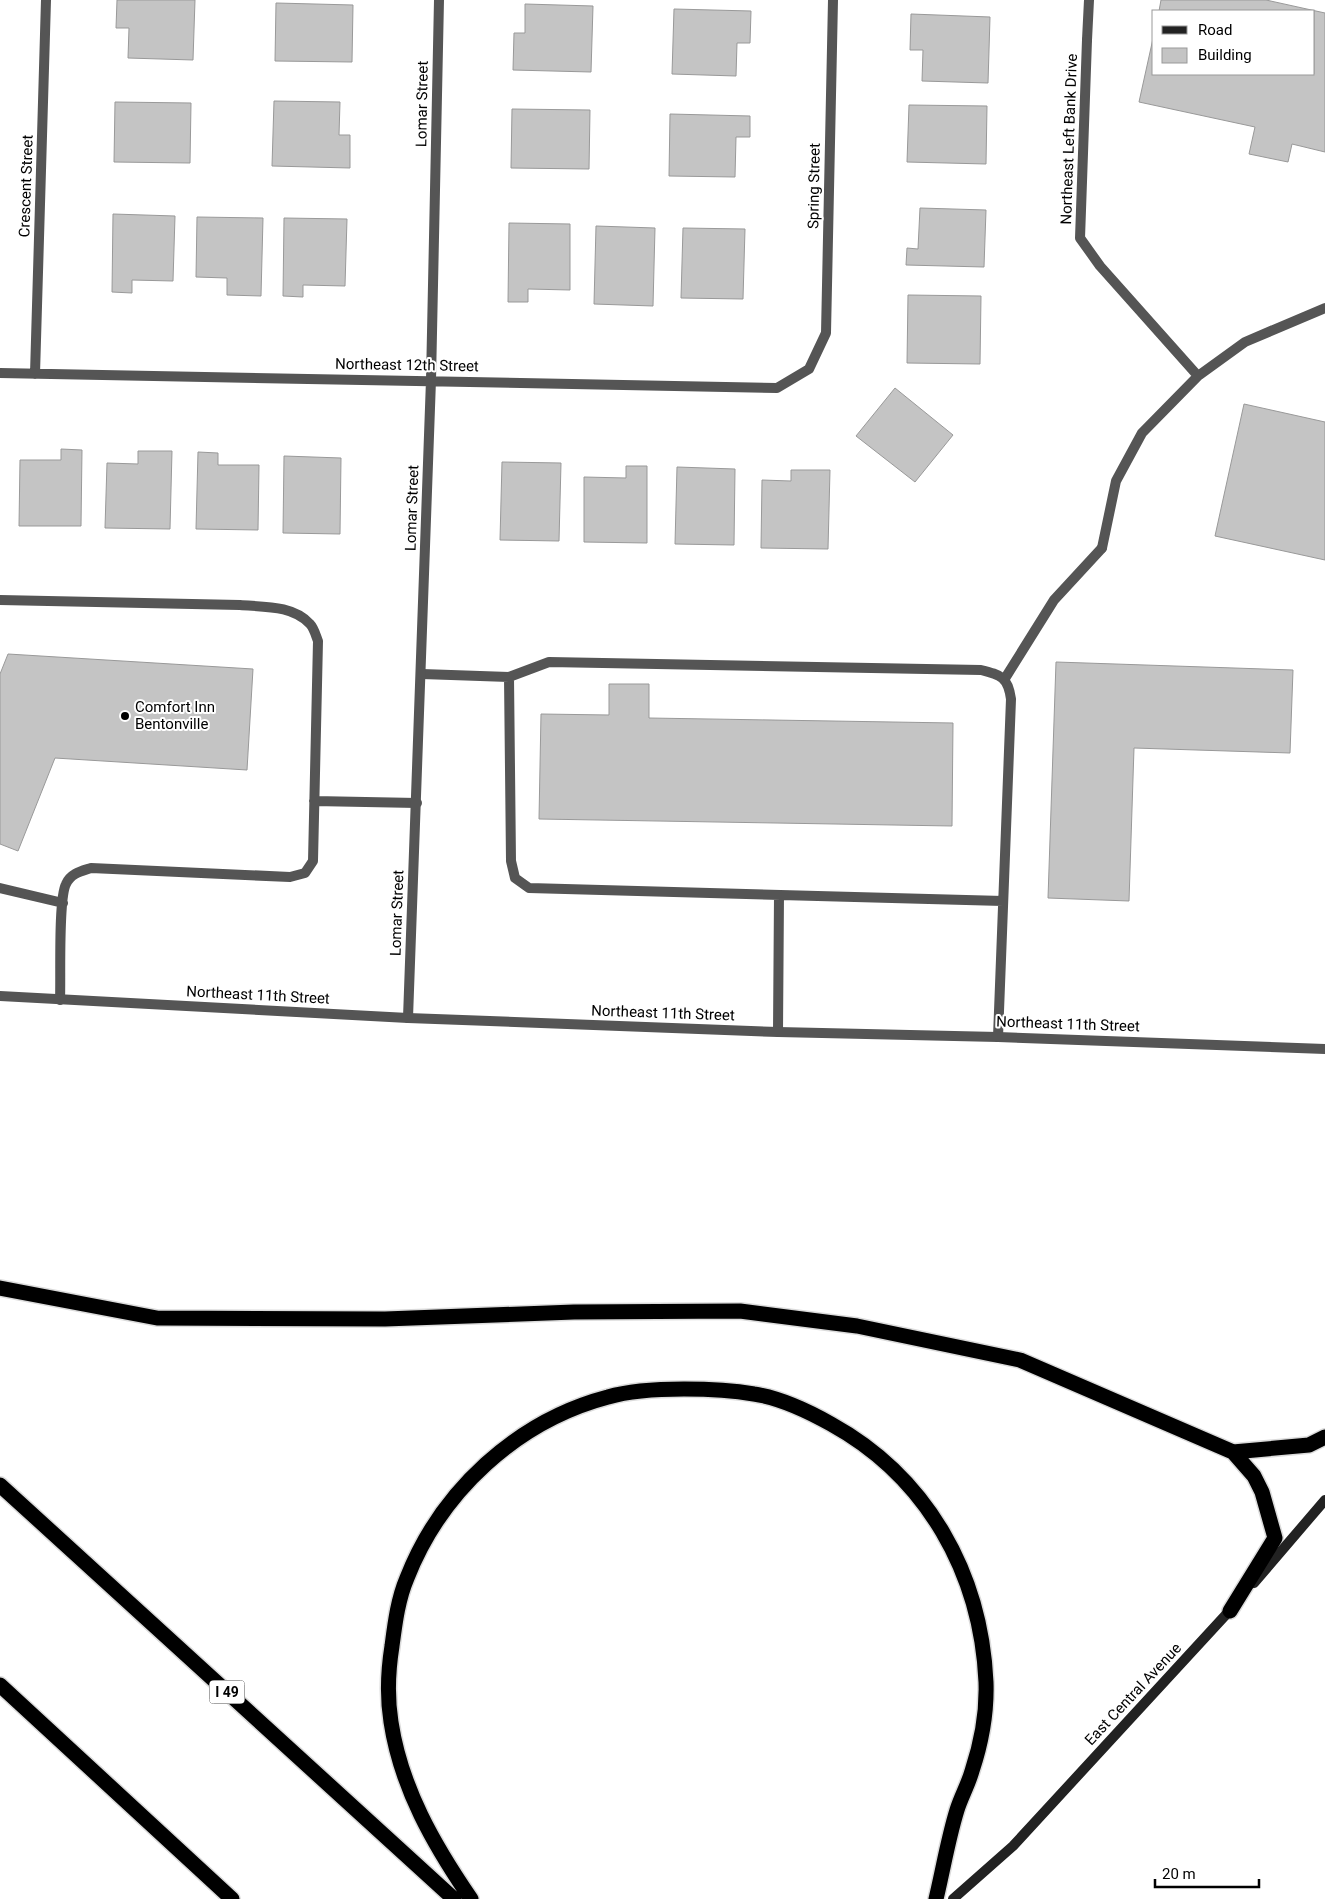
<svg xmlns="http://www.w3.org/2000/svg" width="1325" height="1899" font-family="Roboto,sans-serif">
<rect width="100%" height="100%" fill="#fff"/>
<path fill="#c4c4c4" stroke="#999" d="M117 0H195L193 60 128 58 129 28H116Z
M1161 0H1266L1325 13V152L1292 144 1288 162 1249 154 1255 127 1139 102 1154 34V74H1314V11H1159Z
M276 3 353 5 352 62 275 61Z
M525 4 593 6 591 72 513 70 514 33H525Z
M674 9 751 11 750 43H737L736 76 672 74Z
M911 14 990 17 988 83 922 81 923 50H910Z
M274 101 340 102 339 135H350V168L272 166Z
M115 102 191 103 190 163 114 162Z
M909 105 987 106 986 164 907 162Z
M512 109 590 110 589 169 511 168Z
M670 114 750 116V137H736L735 177 669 176Z
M920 208 986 210 984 267 906 265 907 248 918 249Z
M113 214 175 216 173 281 132 280V293L112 292Z
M197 217 263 218 261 296 227 295V278L196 277Z
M284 218 347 219 345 286 303 285V297L283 296Z
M509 223 570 224V290L528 289V302H508Z
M596 226 655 228 653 306 594 304Z
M683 228 745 229 743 299 681 298Z
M908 295 981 296 980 364 907 363Z
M895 388 953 435 915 482 856 436Z
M1244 404 1325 422V560L1215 536Z
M61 449 82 450 81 526H19L20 460H61Z
M138 451H172L170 529 105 528 107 463 138 464Z
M198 452 218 453V465H259L258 530 196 529Z
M284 456 341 458 340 534 283 533Z
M502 462 561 463 559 541 500 540Z
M626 466H647V543L584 542V477L626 478Z
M677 467 735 469 734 545 675 544Z
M791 470H830L828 549 761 548 762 480 791 481Z
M8 654 253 669 247 770 55 758 18 851 0 844V674Z
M1056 662 1293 670 1290 753 1134 748 1129 901 1048 898Z
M609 684H649V718L953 723 952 826 539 819 541 714 609 715Z"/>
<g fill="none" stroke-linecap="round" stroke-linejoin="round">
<defs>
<path id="motorway" d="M0 1288 157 1318 385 1319 574 1312 740 1311 857 1326 1020 1360 1233 1452 1254 1476 1262 1492 1275 1538 1230 1611
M1233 1452 1309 1445 1325 1437
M0 1485 454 1899
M0 1685 232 1899
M471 1899C434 1845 401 1788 391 1722 387 1697 388 1671 392 1646 395 1623 398 1599 407 1578 441 1491 517 1421 608 1397 632 1390 659 1389 684 1389 707 1389 731 1390 754 1394 781 1398 808 1411 831 1424 927 1477 981 1573 986 1682 987 1711 981 1744 972 1771 968 1785 961 1797 957 1810 948 1839 943 1870 936 1899"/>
</defs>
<use href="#motorway" stroke="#dbdbdb" stroke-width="18"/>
<path stroke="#555" stroke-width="10" d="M1087 40 1089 0
M0 600 240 605C263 607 293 605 310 624 314 628 316 636 318 641L313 861 305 873 290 877 91 868C82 871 71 873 66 884 58 899 61 978 60 1000
M422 674 509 677 549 662 981 670C1001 675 1008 677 1011 699L998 1037
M509 677 511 861 515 878 529 888 1003 901
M1004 680 1054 600 1102 548
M314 801 417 803
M0 888 63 903
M778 1032 779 895"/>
<path stroke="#555" stroke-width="10" d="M1087 40 1080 238 1100 266 1198 376
M0 373 777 388 809 369 826 333 833 0
M35 374 46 0
M1102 548 1116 481 1142 433 1198 376 1245 342 1325 308
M408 1018 431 380 439 0"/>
<path stroke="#555" stroke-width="10" d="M0 996 408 1018 778 1032 998 1037 1325 1049"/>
<path stroke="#222" stroke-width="10" d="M1254 1583 1325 1500
M953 1899 1013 1846 1233 1607"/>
<use href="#motorway" stroke="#000" stroke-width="15"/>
</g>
<circle fill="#000" stroke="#fff" stroke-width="2" cx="125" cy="716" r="5"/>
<g text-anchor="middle" stroke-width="4" stroke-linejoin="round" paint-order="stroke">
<rect fill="#fff" stroke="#4c4c4c" stroke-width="1" x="209.5" y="1680.5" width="35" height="23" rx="4"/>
<g font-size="14" font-weight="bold" fill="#000">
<text x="227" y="1697">I 49</text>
</g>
<g font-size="15" fill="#000" stroke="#fff">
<text transform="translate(422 104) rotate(-89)" y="5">Lomar Street</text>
<text transform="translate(1069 139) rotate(-88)" y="5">Northeast Left Bank Drive</text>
<text transform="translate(26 186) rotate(-88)" y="5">Crescent Street</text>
<text transform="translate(814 186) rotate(-89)" y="5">Spring Street</text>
<text transform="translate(407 365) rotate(1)" y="5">Northeast 12th Street</text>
<text transform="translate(412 508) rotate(-88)" y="5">Lomar Street</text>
<text transform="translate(397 913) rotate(-88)" y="5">Lomar Street</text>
<text transform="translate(258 995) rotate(3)" y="5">Northeast 11th Street</text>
<text transform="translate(663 1013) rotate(2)" y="5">Northeast 11th Street</text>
<text transform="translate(1068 1024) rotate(2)" y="5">Northeast 11th Street</text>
<text transform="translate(1133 1694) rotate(-47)" y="5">East Central Avenue</text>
</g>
<g font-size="15" fill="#000" stroke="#fff" text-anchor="start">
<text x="135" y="712">Comfort Inn<tspan x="135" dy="17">Bentonville</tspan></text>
</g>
</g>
<rect x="1152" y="10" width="162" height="65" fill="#ffffff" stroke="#999999"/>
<rect x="1162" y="26" width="25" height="8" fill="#222222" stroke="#999999"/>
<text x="1198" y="35" font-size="15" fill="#000000">Road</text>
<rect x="1162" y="48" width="25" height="15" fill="#c4c4c4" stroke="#999999"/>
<text x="1198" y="60" font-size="15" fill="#000000">Building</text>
<path d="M1155 1879v8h104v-8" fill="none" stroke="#000000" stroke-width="2.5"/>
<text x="1162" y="1879" font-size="15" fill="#000000" stroke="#ffffff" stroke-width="4" paint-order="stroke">20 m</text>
</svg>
